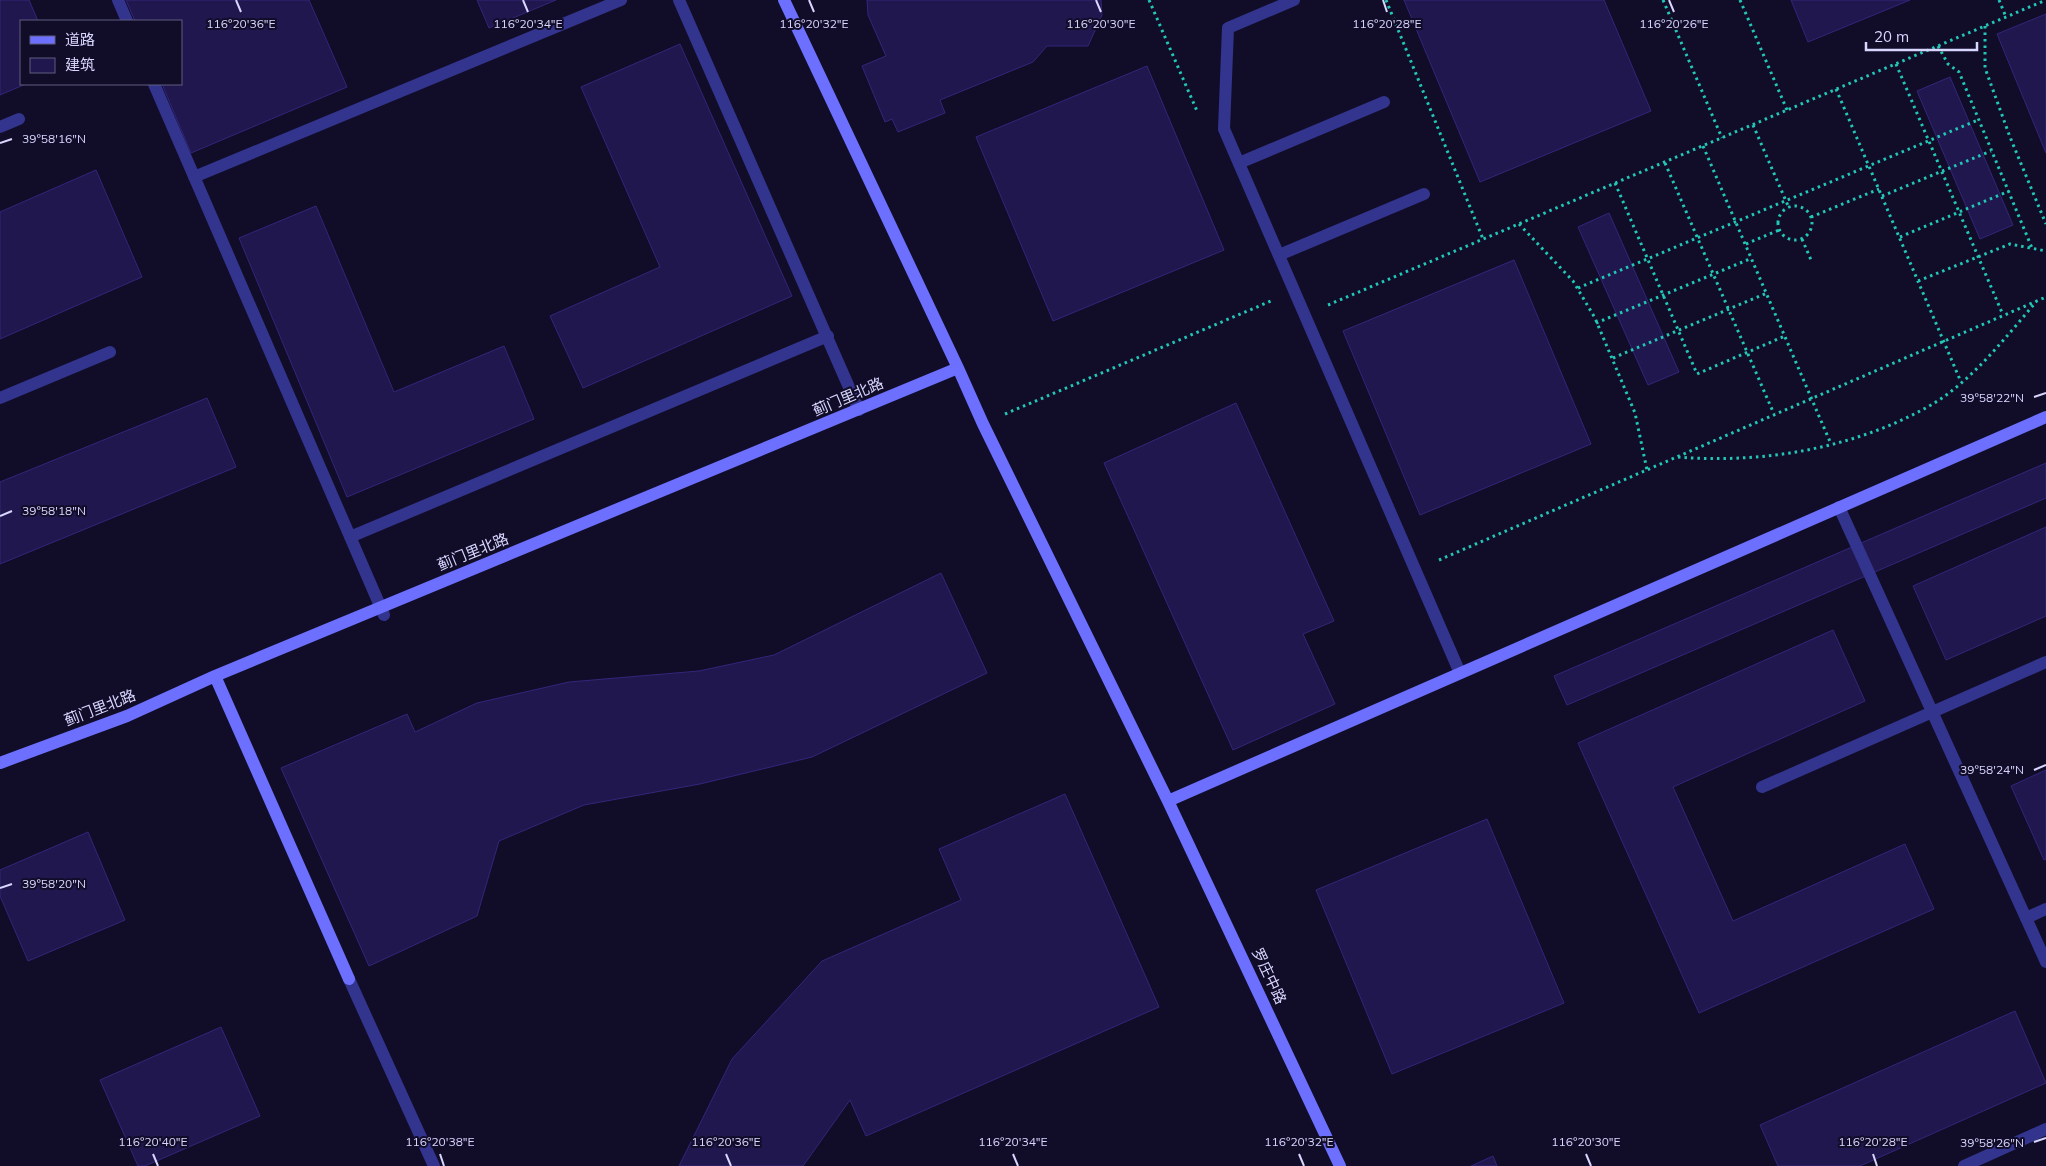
<svg xmlns="http://www.w3.org/2000/svg" width="2046" height="1166" font-family="Mulish,'Noto Sans SC',sans-serif">
<rect width="100%" height="100%" fill="#110d29"/>
<path fill="#1f174d" stroke="#33267b" d="M0 0H29L38 21H21V84H26L0 95Z
M126 0H309L347 87 191 153 162 84H181V21H135Z
M477 0H556L489 28Z
M867 0H1101L1102 15 1088 46H1047L1033 62 940 100 945 113 898 132 892 119 885 122 862 66 886 56 868 15Z
M1404 0H1604L1651 111 1480 182Z
M1791 0H1910L1808 42Z
M2046 14V153L1997 34Z
M680 44 792 296 583 388 550 316 660 267 581 87Z
M1147 66 1224 250 1053 321 976 137Z
M1950 77 2013 225 1980 239 1917 91Z
M96 170 142 277 0 339V212Z
M316 206 394 392 504 346 534 419 347 497 239 238Z
M1609 213 1679 372 1648 385 1578 227Z
M1514 260 1591 444 1420 515 1343 331Z
M207 398 236 467 0 564V482Z
M1236 403 1334 621 1303 634 1335 704 1233 750 1104 463Z
M2046 463V498L1567 705 1554 676Z
M2046 527V616L1946 660 1913 586Z
M941 573 987 673 812 757 700 784 584 805 499 841 477 916 369 966 281 768 407 714 415 732 477 703 569 682 699 671 774 655Z
M1833 630 1865 701 1673 787 1733 921 1905 844 1934 909 1699 1013 1578 743Z
M2046 770V859L2044 860 2011 786Z
M1065 794 1159 1007 866 1136 850 1100 803 1166H679L732 1059 822 961 961 900 939 849Z
M1487 819 1564 1003 1392 1074 1316 890Z
M88 832 125 920 28 961 0 896V870Z
M2015 1011 2046 1083 1860 1166H1778L1760 1125Z
M221 1027 260 1116 145 1166H138L100 1080Z
M1493 1156 1497 1166H1471Z"/>
<g fill="none" stroke-linecap="round" stroke-linejoin="round">
<path stroke="#22c7b5" stroke-width="3" stroke-dasharray="2.5 4" stroke-linecap="butt" d="M1149 0 1197 111
M1386 0 1483 239
M1663 0 1722 138
M1740 0 1787 110
M1999 0 2006 17
M1985 26V68L2010 137 2046 224
M1938 46 1948 64 1959 72 2032 248
M1896 64 2003 315
M1836 89 1961 382
M1753 125 1789 208
M1703 146 1831 444
M1665 163 1774 414
M1615 183 1697 374 1785 336
M1882 196 1991 151
M1778 223a17 17 0 1 1 34 0a17 17 0 1 1-34 0Z
M1811 217 1879 189
M1519 224 1573 281 1595 318 1635 413 1647 470
M1900 237 2009 191
M1802 239 1811 260
M1746 244 1779 230
M1918 281 2010 244 2046 251
M1578 288 1978 120
M1328 305 2046 0
M1596 323 1752 258
M1613 358 1767 293
M1005 414 1271 301
M1678 457C1763 464 1856 448 1931 405 1972 381 2005 338 2036 302
M1439 560 2046 297"/>
<path stroke="#33348e" stroke-width="12" d="M0 127 19 119
M1239 163 1384 102
M1279 255 1424 194
M0 398 110 352
M1762 787 2046 662
M2026 918 2046 909
M1964 1166 2046 1129"/>
<path stroke="#33348e" stroke-width="12" d="M118 0 127 21
M679 0 859 410
M1294 0 1228 28 1224 129 1460 673
M154 84 384 615
M194 177 621 0
M1839 507 2046 962
M350 537 828 336
M349 979 434 1166"/>
<path stroke="#6d70ff" stroke-width="12" d="M784 0 958 368 983 424 1168 801 1340 1166
M215 676 349 979
M0 763 127 716 215 676 958 368
M1168 801 2046 417"/>
</g>
<path fill="none" stroke="#d8d6ff" stroke-width="2" d="M236 0 241 12M523 0 528 12M809 0 814 12M1096 0 1101 12M1383 0 1387 12M1669 0 1674 12M0 143 12 139M2034 397 2046 393M0 516 12 511M2034 770 2046 765M0 888 12 884M2034 1142 2046 1138M153 1154 158 1166M440 1154 444 1166M726 1154 731 1166M1013 1154 1018 1166M1299 1154 1304 1166M1586 1154 1591 1166M1873 1154 1877 1166"/>
<g text-anchor="middle" stroke-width="4" stroke-linejoin="round" paint-order="stroke">
<g font-size="15" fill="#d8d6ff" stroke="#110d29">
<text transform="translate(848 397) rotate(-23)" y="5">蓟门里北路</text>
<text transform="translate(473 552) rotate(-22)" y="5">蓟门里北路</text>
<text transform="translate(100 708) rotate(-21)" y="5">蓟门里北路</text>
<text transform="translate(1269 976) rotate(65)" y="5">罗庄中路</text>
</g>
</g>
<g font-size="12" text-anchor="middle" fill="#d8d6ff" stroke="#110d29" stroke-width="4" stroke-linejoin="round" paint-order="stroke">
<text x="241" y="28">116°20'36"E</text>
<text x="528" y="28">116°20'34"E</text>
<text x="814" y="28">116°20'32"E</text>
<text x="1101" y="28">116°20'30"E</text>
<text x="1387" y="28">116°20'28"E</text>
<text x="1674" y="28">116°20'26"E</text>
<text x="54" y="143">39°58'16"N</text>
<text x="1992" y="402">39°58'22"N</text>
<text x="54" y="515">39°58'18"N</text>
<text x="1992" y="774">39°58'24"N</text>
<text x="54" y="888">39°58'20"N</text>
<text x="153" y="1146">116°20'40"E</text>
<text x="440" y="1146">116°20'38"E</text>
<text x="726" y="1146">116°20'36"E</text>
<text x="1013" y="1146">116°20'34"E</text>
<text x="1299" y="1146">116°20'32"E</text>
<text x="1586" y="1146">116°20'30"E</text>
<text x="1873" y="1146">116°20'28"E</text>
<text x="1992" y="1147">39°58'26"N</text>
</g>
<rect x="20" y="20" width="162" height="65" fill="#110d29" stroke="#615d7f"/>
<rect x="30" y="36" width="25" height="8" fill="#6d70ff" stroke="#615d7f"/>
<text x="65" y="45" font-size="15" fill="#d8d6ff">道路</text>
<rect x="30" y="58" width="25" height="15" fill="#1f174d" stroke="#615d7f"/>
<text x="65" y="70" font-size="15" fill="#d8d6ff">建筑</text>
<path d="M1866 42v8h111v-8" fill="none" stroke="#d8d6ff" stroke-width="2.5"/>
<text x="1874" y="42" font-size="15" fill="#d8d6ff" stroke="#110d29" stroke-width="4" paint-order="stroke">20 m</text>
</svg>
